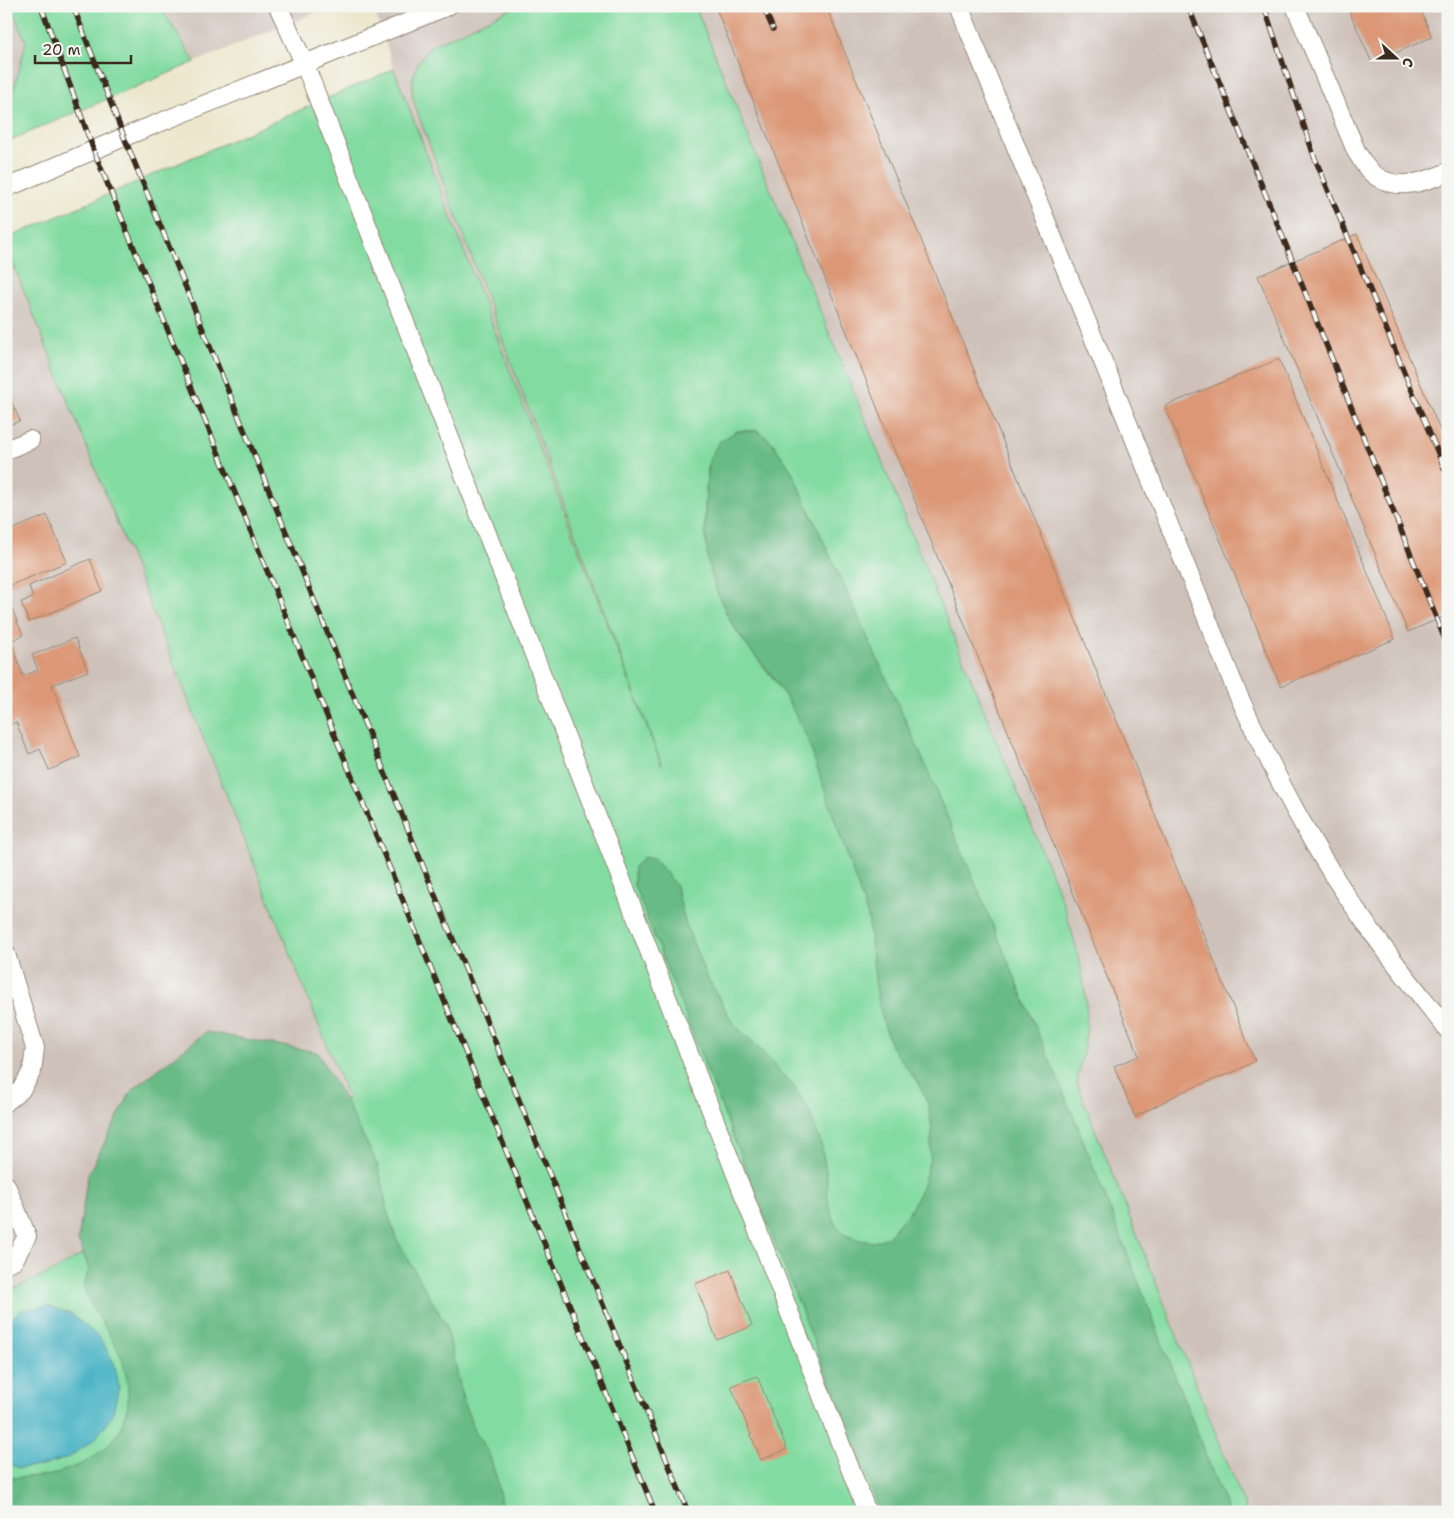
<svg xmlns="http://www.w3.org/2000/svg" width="1454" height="1518" font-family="'Shantell Sans',sans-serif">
<rect width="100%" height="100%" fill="#f6f6f2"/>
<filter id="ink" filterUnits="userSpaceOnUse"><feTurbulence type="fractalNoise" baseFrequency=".02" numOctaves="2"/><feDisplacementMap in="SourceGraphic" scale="10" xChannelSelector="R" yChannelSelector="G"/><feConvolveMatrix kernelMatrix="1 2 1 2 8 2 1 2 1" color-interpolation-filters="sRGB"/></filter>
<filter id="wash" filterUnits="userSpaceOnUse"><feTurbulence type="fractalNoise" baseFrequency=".0096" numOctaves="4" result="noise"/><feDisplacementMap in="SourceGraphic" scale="20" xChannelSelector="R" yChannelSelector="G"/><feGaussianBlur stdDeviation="1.12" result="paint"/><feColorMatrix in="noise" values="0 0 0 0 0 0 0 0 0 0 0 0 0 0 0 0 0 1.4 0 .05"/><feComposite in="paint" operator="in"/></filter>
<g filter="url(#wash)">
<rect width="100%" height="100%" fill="#ece7cc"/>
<path fill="#cec1b9" d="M6 6H11L26 42 6 119Z
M160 6H332L195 62Z
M373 6H1448V1512H1247L906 653 662 766 394 69Z
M6 246 348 1099 54 1271 6 1292Z"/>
<path fill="#82dba0" stroke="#5e825f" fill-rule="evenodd" d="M11 6H160L195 62 6 142V119L26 42Z
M516 6H695L1064 905C1076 946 1090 990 1086 1034 1084 1051 1079 1067 1077 1084L1247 1512H6V1292L54 1271 348 1098 6 246V239L394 69 662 766 419 117 412 96 413 77 418 62 431 46ZM737 431H758L772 442 791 706C775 675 748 652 731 622 707 580 701 529 707 481 708 475 707 464 710 458 713 452 731 437 737 431Z"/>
<path fill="#69bb86" stroke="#527252" d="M737 431H758L772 442 791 470 919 750 1080 1132 1228 1512H881L634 885V867L644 857 656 860 676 886 685 922 704 971 734 1025 753 1042 795 1088 809 1111 821 1143 827 1177 828 1201 834 1222 845 1235 860 1240 874 1242 888 1237 909 1212 922 1188 930 1159 932 1130 928 1103 918 1083 891 1046 882 1018 876 988 868 917 807 738 788 700 770 673 748 647 731 622 717 592 708 563 705 530 706 488 710 458 719 442Z
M206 1032 317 1052 347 1104 377 1164 383 1187 387 1210 396 1238 446 1325 465 1406 475 1431 489 1454 497 1479 502 1512H6V1477L14 1478 51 1475 82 1464 105 1449 120 1430 128 1405V1383L122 1358 111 1337 88 1300 84 1285 89 1269 78 1240 88 1174 132 1090Z"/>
<path fill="#48b3c5" stroke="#426e72" d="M47 1306 71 1314 100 1338 114 1363 119 1387 112 1416 95 1439 70 1457 43 1466 19 1468 6 1463V1323L21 1310Z"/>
<g id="blocks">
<path fill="#db9776" d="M715 6H826L1255 1061 1236 1071 1182 1092 1135 1117 1114 1066 1139 1056Z
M1347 6H1419L1432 37 1372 63Z
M1357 234 1448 449V615L1408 632 1258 276Z
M1279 359 1395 639 1281 686 1165 406Z
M6 390 20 421 6 426Z
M47 515 67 562 6 587V532Z
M90 559 102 591 29 622 21 602 33 598 29 586Z
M6 595 23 635 11 641 23 676 38 670 32 655 75 638 88 671 52 685 80 757 49 770 40 749 29 754 16 722 6 727Z
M730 1270 752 1326 717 1340 695 1284Z
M757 1376 787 1449 761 1460 731 1386Z"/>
</g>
</g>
<g filter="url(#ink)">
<use href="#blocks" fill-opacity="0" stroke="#948875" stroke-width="1"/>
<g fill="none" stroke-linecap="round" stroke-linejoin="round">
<defs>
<path id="lane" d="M278 6 305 65 867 1512
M959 6 1236 690C1274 774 1315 854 1369 928 1394 963 1421 996 1448 1030
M1295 6 1357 153C1361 158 1364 165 1368 169 1390 194 1423 183 1448 172
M6 188 124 137 448 6
M6 450 30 440
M6 954 35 1048 32 1071 21 1090 6 1102
M6 1185 27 1236 14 1260 6 1263"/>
</defs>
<use href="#lane" stroke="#948875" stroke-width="20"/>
<use href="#lane" stroke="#fff" stroke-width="18"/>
<defs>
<path id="rail" d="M41 6 94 151 655 1512
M73 6 124 137 688 1512
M763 6 773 29
M1188 6 1269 203 1448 647
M1264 6 1314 156 1448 477"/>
</defs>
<use href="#rail" stroke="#3b2a1e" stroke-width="5.5"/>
<use href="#rail" stroke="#f6f6f2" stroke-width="4" stroke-dasharray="11" stroke-linecap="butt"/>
</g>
</g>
<rect width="1454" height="1518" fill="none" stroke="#f6f6f2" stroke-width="25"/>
<g transform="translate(1396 58) rotate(111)" stroke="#f6f6f2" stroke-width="4" paint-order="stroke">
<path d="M0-4L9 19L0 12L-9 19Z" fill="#3b2a1e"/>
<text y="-8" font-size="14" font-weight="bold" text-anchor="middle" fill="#3b2a1e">С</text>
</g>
<path d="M35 55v8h96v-8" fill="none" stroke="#3b2a1e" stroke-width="2.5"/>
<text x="42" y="55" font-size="15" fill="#3b2a1e" stroke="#f6f6f2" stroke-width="4" paint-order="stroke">20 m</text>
</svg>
